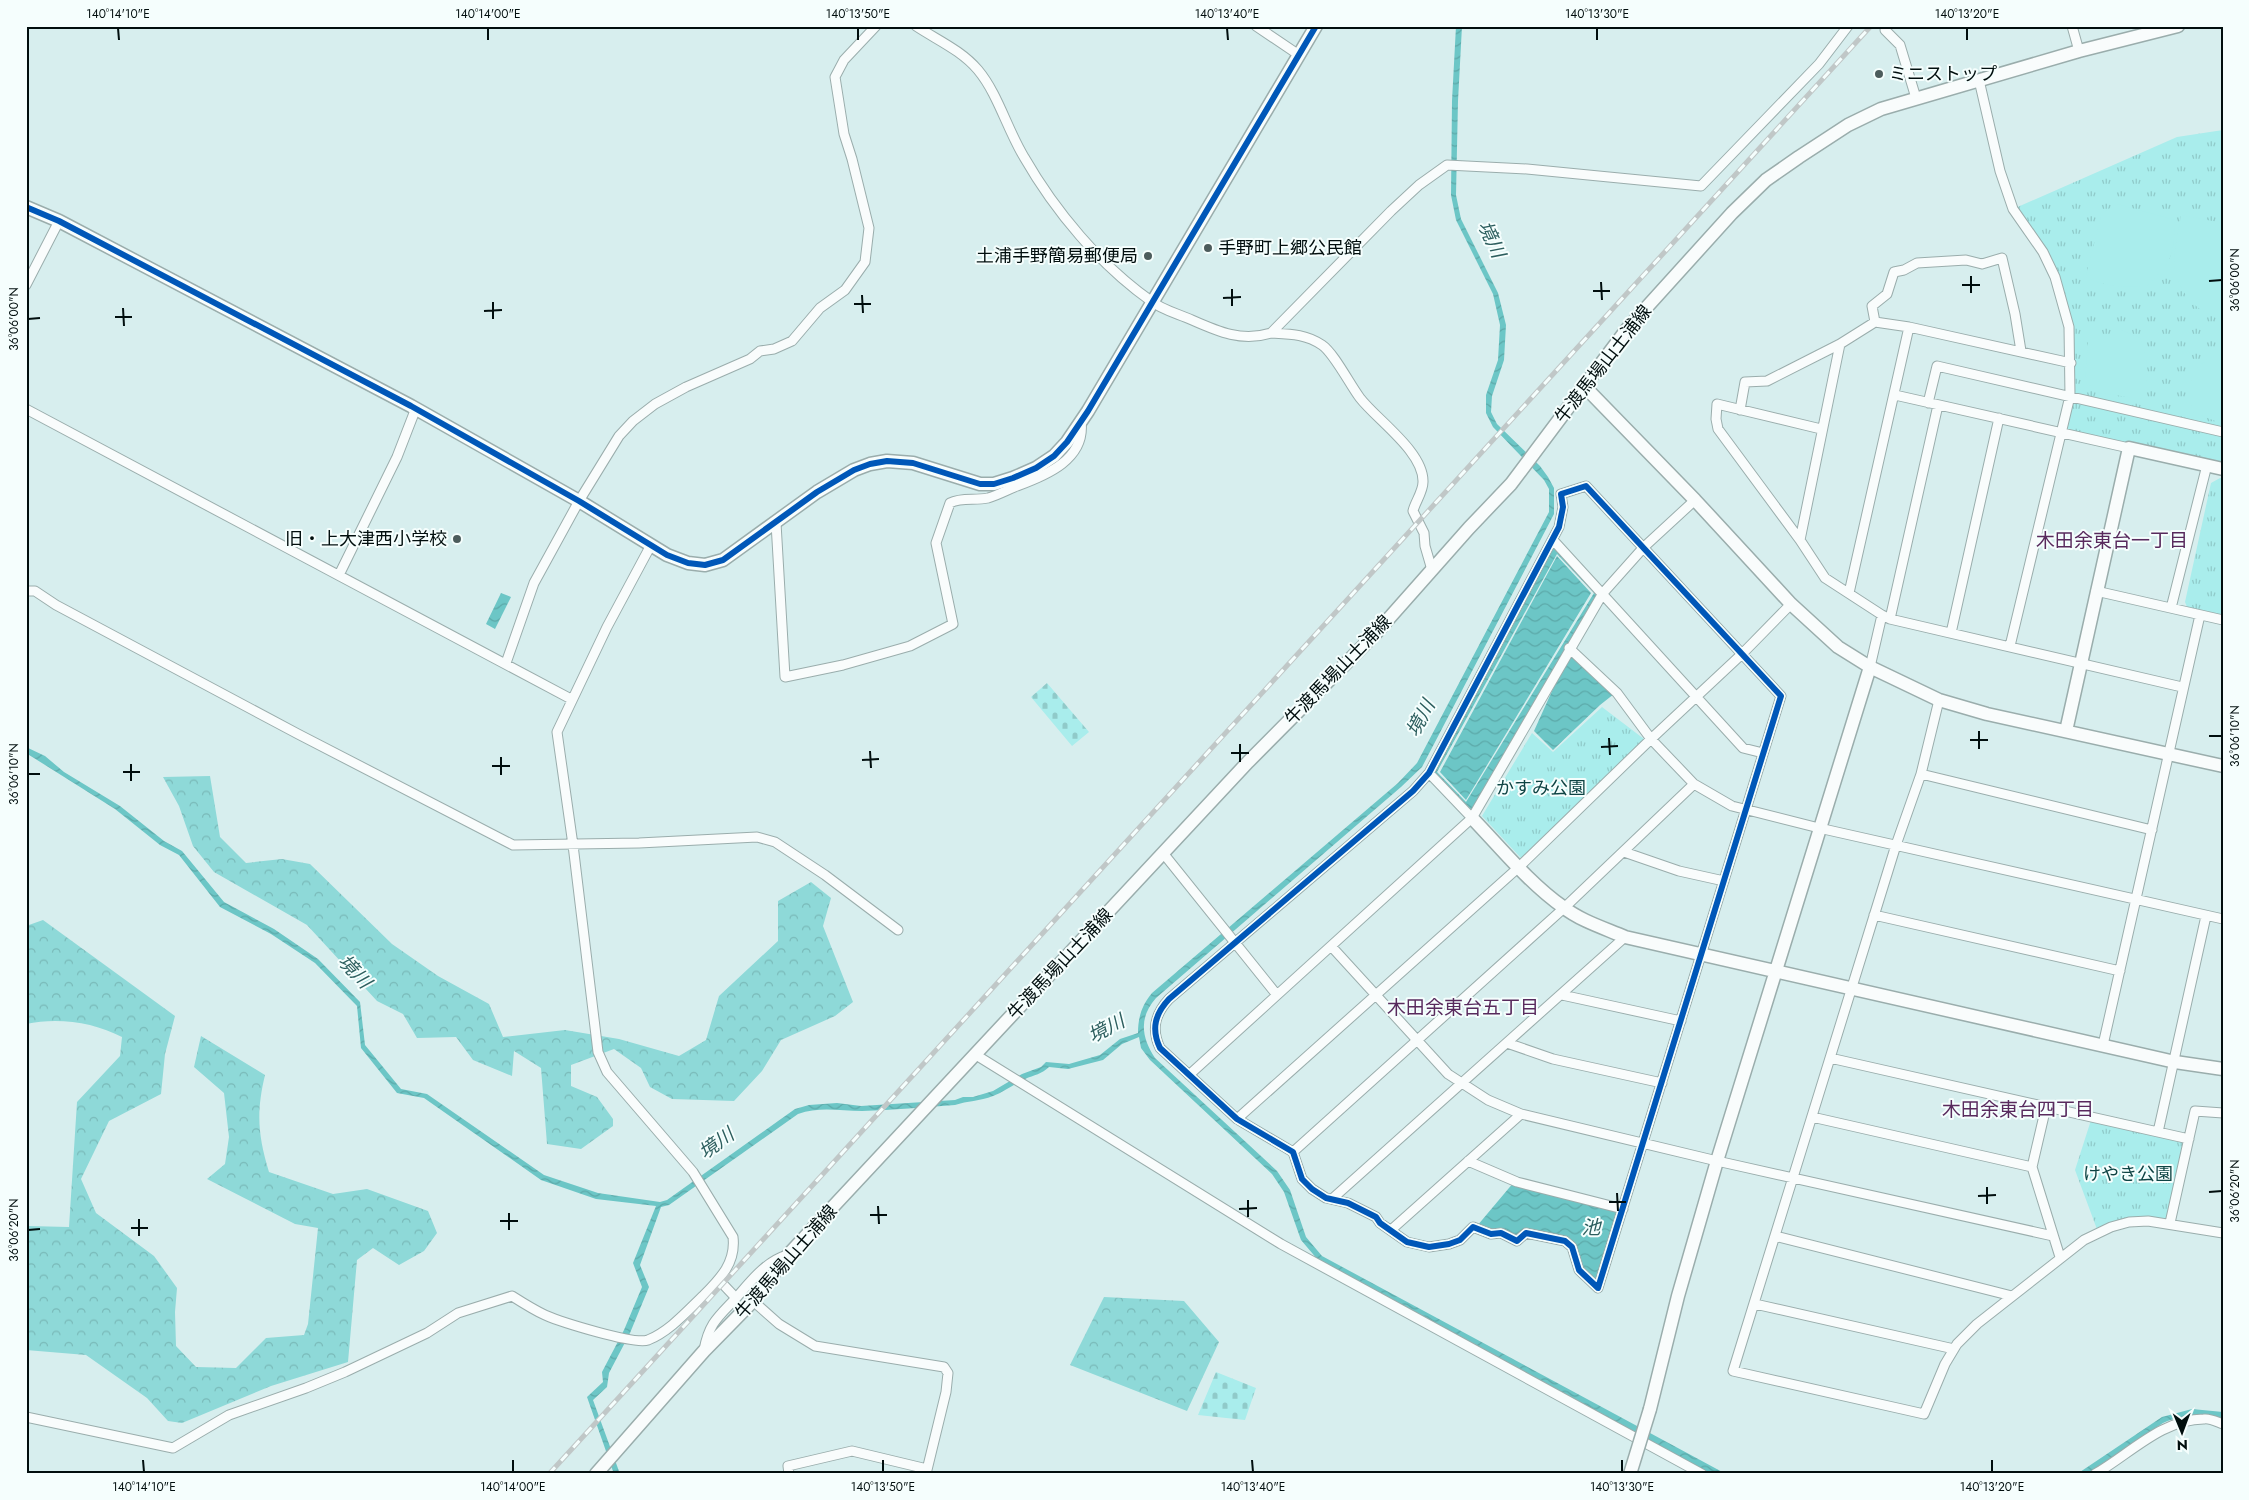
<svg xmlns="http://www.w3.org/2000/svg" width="2249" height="1500" font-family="Jost,'Noto Sans JP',sans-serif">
<defs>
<pattern id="grass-tufts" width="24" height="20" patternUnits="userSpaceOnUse" patternTransform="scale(1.25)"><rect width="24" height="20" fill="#a9edec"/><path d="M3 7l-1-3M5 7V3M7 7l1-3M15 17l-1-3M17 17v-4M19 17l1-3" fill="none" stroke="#90cac9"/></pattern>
<pattern id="forest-crowns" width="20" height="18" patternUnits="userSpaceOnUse" patternTransform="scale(1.25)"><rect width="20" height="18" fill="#8ed9d8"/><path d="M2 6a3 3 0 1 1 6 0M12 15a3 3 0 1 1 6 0" fill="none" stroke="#79b9b8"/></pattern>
<pattern id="cemetery-stones" width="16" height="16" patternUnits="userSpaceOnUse" patternTransform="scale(1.25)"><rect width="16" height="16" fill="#a9edec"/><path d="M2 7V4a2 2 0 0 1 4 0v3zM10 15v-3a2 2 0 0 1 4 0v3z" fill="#90cac9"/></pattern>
<pattern id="water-waves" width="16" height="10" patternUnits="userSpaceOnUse" patternTransform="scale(1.25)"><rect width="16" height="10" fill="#6cc6c6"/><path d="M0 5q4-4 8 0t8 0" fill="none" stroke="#5ca9a9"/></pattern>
</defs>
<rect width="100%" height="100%" fill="#d7eeee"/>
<path fill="url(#grass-tufts)" d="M2223 130V469L2060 432 2070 396 2069 327 2055 277 2013 209 2177 137Z
M2220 478H2223V615L2187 607 2185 602 2211 483Z
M1602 707 1644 739 1521 858 1482 816 1532 733 1553 752Z
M2092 1117 2189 1139 2170 1223 2148 1221 2098 1232 2075 1170Z"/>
<path fill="url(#forest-crowns)" d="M210 776 220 837 246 863 282 859 310 864 392 944 438 976 489 1004 503 1037 565 1030 619 1039 679 1056 706 1040 719 996 778 941V901L811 882 831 898 823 926 853 1002 835 1016 781 1040 762 1071 734 1101 672 1099 650 1087 641 1068 614 1049 571 1065V1086L597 1097 613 1119V1126L581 1149 547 1144 541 1068 514 1051 512 1076 473 1060 456 1037 417 1038 403 1014 377 1001 307 925 214 872 193 846 179 806 163 777Z
M43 920 175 1016 165 1054 161 1094 109 1121 81 1179 96 1213 154 1256 177 1288 175 1312 176 1346 196 1367 236 1368 266 1338 304 1335 308 1324 318 1228 295 1224 207 1179 225 1164 229 1137 224 1093 194 1067 201 1036 265 1075C256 1113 258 1135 269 1172L333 1194 367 1189 428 1211 437 1233 424 1251 399 1265 373 1248 357 1260 348 1362 271 1386 182 1423 168 1421 147 1398 86 1355 26 1350V1224L28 1226 69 1227 77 1102 120 1056 122 1037C94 1022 57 1017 26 1024V926Z
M1104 1297 1184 1301 1219 1342 1187 1411 1070 1365Z"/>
<path fill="url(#cemetery-stones)" d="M1047 683 1089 732 1072 746 1031 697Z
M1216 1372 1256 1388 1245 1420 1198 1415Z"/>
<path fill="#a9edec" d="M2117 204 2175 220C2173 257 2174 259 2147 286 2129 286 2100 289 2086 275L2102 213Z
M2181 215 2223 223V320C2195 313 2174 288 2174 258 2175 244 2179 229 2181 215Z
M2121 330 2140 338C2148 359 2151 379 2141 399L2095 392 2085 379 2088 341Z
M2223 354V424L2192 412V372L2209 358Z"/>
<path fill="url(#water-waves)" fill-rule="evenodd" d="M1456 26H1462L1458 101 1456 195 1461 219 1498 293 1506 325 1504 360 1492 396 1491 412 1497 424 1540 466 1548 477 1554 488V514L1422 767 1401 787 1156 998C1139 1017 1141 1037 1155 1058L1277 1171 1290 1190 1306 1237 1322 1256 1726 1474H1712L1699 1467 1318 1260 1301 1240 1284 1192 1272 1174 1150 1060 1141 1048 1139 1037 1122 1044 1103 1060 1068 1069 1049 1067C1042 1074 1034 1075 1025 1079 1014 1084 1004 1092 993 1096 980 1101 967 1101 955 1105 924 1107 893 1110 862 1111 840 1111 820 1106 798 1114L669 1205 661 1207 640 1265 649 1287 630 1333 609 1373 607 1387 593 1400 620 1474H614L587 1397 603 1382 602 1372 624 1330 642 1287 633 1263 656 1206 596 1199 541 1180 424 1098 397 1093 361 1048 357 1006 315 963 271 934 220 907 179 855 160 845 115 809 26 753V747L45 756 64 772 120 806 164 841 182 851 224 902 274 929 318 959 360 1002 365 1045 401 1089 427 1094 544 1175 598 1193 660 1202 667 1200 795 1109 809 1105 837 1103 861 1106 955 1100 963 1097H973L993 1091 1022 1074 1041 1067 1046 1062 1069 1064 1100 1055 1120 1039 1138 1033C1138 1017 1142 1005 1152 993L1398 783 1417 763 1549 512V489L1544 480 1493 427 1486 413V395L1498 360 1500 325 1493 294 1456 220 1451 195 1452 101Z
M1553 543 1599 594 1472 815 1433 773ZM1557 554 1594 593 1466 802 1437 772Z
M1557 556 1591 593 1466 800 1440 772Z
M501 593 511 597 495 629 486 624Z
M1570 651 1614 694 1600 705 1553 750 1534 731Z
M1514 1182 1620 1211 1598 1285 1582 1268 1580 1255 1575 1246 1526 1230 1517 1239 1477 1226Z
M2192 1409 2223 1412V1418C2202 1413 2183 1414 2163 1423L2087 1474H2077L2162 1417Z"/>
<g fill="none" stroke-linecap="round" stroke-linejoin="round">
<defs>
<path id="street" d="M916 26C937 40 961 50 978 70 998 94 1007 129 1024 157 1055 211 1100 265 1151 301 1162 310 1179 314 1192 320 1219 332 1242 342 1271 333L1391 211 1419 185 1447 165 1527 169 1701 186 1819 64 1848 26
M1256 26 1299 55
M2072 26 2079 51
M1885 30 1900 45 1916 98
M1979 80 2000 171 2013 209 2043 252 2055 277 2069 327 2070 396 2010 646
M26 285 59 221
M1875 322 1872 306 1887 294 1894 272 1904 270 1917 263 1966 260 1982 264 2002 258 2015 314 2021 351
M1271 333C1290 334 1306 334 1322 345 1334 353 1350 385 1360 398 1377 420 1424 452 1423 482 1423 492 1415 502 1413 511L1424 533 1425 546 1432 570
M1895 395 2129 448
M1928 403 1937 366 2223 432
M26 409 571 699
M1740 410 1745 382 1767 381 1840 344
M1821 429 1717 404 1716 419 1718 429 1800 540 1825 578 1882 615 1890 619 2182 687
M1586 486 1781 696 1598 1288 1579 1270 1572 1247 1565 1241 1526 1233 1517 1241 1501 1233 1491 1234 1473 1227 1460 1240 1449 1244 1429 1247 1407 1242 1380 1223 1376 1217 1348 1203 1326 1198 1312 1189 1302 1179 1293 1152 1237 1119 1160 1048C1151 1029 1155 1014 1169 999L1413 791 1429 773 1559 527 1563 507 1561 494Z
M776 523 785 677 843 665 910 646 953 624 936 543 950 503C962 497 975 501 988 498 998 495 1007 490 1017 486 1047 475 1086 459 1081 421
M1553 540 1743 748 1763 753
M1800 540 1840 344 1875 322 1909 327 2071 363
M339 575 397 457 416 408
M26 591H35L56 605 298 734 513 845 639 843 757 837 775 842 825 875 898 930
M2096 591 2223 620
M1849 593 1909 327
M2171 608 2207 465
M1890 619 1938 405
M1951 633 1999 418
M1569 648 1617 693 1651 739 1694 784 1732 806 1819 828 2223 919
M506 663 534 583 579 501 619 436 633 421 655 404 686 387 750 359 760 351 774 349 792 341 820 308 845 290 865 262 869 228 852 159 844 134 835 77 844 60 876 26
M1870 667 1882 615
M1939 700 1921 774 1896 845 1733 1371 1924 1414 1945 1364 1957 1344 1977 1324 2084 1240 2111 1227 2129 1222 2148 1221 2223 1233
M1429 773 1472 818
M1921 774 2152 830
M1624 852 1679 871 1724 881
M1163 853 1277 995
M1874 915 2120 971
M1331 946 1448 1074 1488 1100 1521 1114 1717 1161 2053 1236
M1562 995 1681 1021
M1507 1043 1553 1059 1662 1083
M2103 1045 2200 615
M976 1055 1281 1244 1702 1474
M1830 1058 2189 1139
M1189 1075 1472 818 1603 593 1644 547 1695 500
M2046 1107 2032 1167 2060 1257
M1812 1117 2032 1167
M1237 1119 1519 867 1651 739 1742 654 1791 604
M2158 1132 2206 916
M1293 1152 1564 908 1694 784
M1468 1161 1517 1182 1623 1209
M1332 1199 1625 937
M2170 1223 2195 1111 2223 1113
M1391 1230 1521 1114
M1775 1236 2012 1296
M736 1298C751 1281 765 1262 787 1255
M753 1301 779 1324 815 1346 944 1367 948 1373 946 1392 926 1474
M1755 1304 1954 1349
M704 1350C709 1323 718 1317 736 1298L719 1280
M26 1417 173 1448 229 1415 306 1388 345 1372 427 1333 458 1313 512 1296C523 1303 534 1310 545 1315 561 1322 634 1345 648 1340 670 1331 687 1311 704 1295 721 1278 736 1262 733 1237L693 1172 607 1072 598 1052 573 845 557 732 607 627 651 545
M789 1474 788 1466 852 1451 927 1469
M2095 1474C2130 1454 2162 1419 2204 1419 2210 1418 2217 1422 2223 1424"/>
<path id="secondary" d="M26 207 59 221 411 406 579 501 667 555 688 563 705 565 723 560 817 492 854 470 870 464 887 461 913 463 980 484H994L1013 478 1036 468 1054 456 1067 442 1088 411 1316 26
M1585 387 1695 500 1791 604 1838 647 1870 667 1939 700 1987 714 2223 766
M2066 731 2129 448 2223 469
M1472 818C1501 848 1529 883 1563 907 1581 921 1604 928 1625 937L2175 1062 2223 1069
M1650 1409 1678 1296 1717 1161 1870 667
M596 1474 704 1351 753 1301 788 1255 1248 762 1376 633 1469 528 1511 484 1627 329 1732 213 1766 180 1799 157 1848 125 1881 109 2079 51 2178 26"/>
</defs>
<use href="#street" stroke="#9aadac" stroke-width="11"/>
<use href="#secondary" stroke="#9aadac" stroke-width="15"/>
<use href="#street" stroke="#f9fcfc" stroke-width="9"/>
<use href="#secondary" stroke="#f9fcfc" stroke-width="12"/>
<defs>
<path id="rail" d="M549 1474 1871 26"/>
</defs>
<use href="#rail" stroke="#c0c7c7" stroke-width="5"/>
<use href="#rail" stroke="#f5fefd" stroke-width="3" stroke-dasharray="9" stroke-linecap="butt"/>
<defs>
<path id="secondary-bridge" d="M1630 1474 1650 1409"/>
</defs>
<use href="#secondary-bridge" stroke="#9aadac" stroke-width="15" stroke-linecap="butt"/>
<use href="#secondary-bridge" stroke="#f9fcfc" stroke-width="12"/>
<defs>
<path id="cycleway" d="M26 207 59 221 411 406 579 501 667 555 688 563 705 565 723 560 817 492 854 470 870 464 887 461 913 463 980 484H994L1013 478 1036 468 1054 456 1067 442 1088 411 1316 26
M1586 486 1781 696 1598 1288 1579 1270 1572 1247 1565 1241 1526 1233 1517 1241 1501 1233 1491 1234 1473 1227 1460 1240 1449 1244 1429 1247 1407 1242 1380 1223 1376 1217 1348 1203 1326 1198 1312 1189 1302 1179 1293 1152 1237 1119 1160 1048C1151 1029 1155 1014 1169 999L1413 791 1429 773 1559 527 1563 507 1561 494Z"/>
</defs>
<use href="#cycleway" stroke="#f5fefd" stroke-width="9"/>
<use href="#cycleway" stroke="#0057b8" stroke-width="6"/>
</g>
<path fill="none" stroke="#010e0e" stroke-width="2" d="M118 28 119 40M488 28V40M858 28V40M1227 28 1228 40M1597 28V40M1967 28V40M1971 276V293M2209 281 2222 280M1601 282 1602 300M1962 285H1980M1232 289V306M1593 291H1610M862 295 863 313M1223 298 1241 297M493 302V319M854 304H871M123 308 124 326M484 311 502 310M115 317H132M28 319 40 318M1979 731V749M2209 736H2222M1609 738 1610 755M1970 740H1988M1240 744V762M1601 747 1618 746M870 751 871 768M1231 753H1249M501 757V775M862 760 879 759M131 764V781M492 766H510M123 772H140M28 774H40M1987 1187V1204M2209 1192 2222 1191M1617 1193 1618 1211M1978 1196 1996 1195M1248 1200V1217M1609 1202H1626M878 1206 879 1224M1239 1209 1257 1208M509 1213V1230M870 1215H887M139 1219V1236M500 1221H518M131 1228H148M28 1230 40 1229M143 1460 144 1472M513 1460V1472M883 1460V1472M1252 1460 1253 1472M1622 1460V1472M1992 1460V1472"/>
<g fill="#4c5c5c" stroke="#f5fefd" stroke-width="2">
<circle cx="1879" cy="74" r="5"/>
<circle cx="1208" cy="248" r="5"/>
<circle cx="1148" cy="256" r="5"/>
<circle cx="457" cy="539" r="5"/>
</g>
<g text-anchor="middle" stroke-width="4" stroke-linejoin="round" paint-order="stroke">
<g font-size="18" fill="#010e0e" stroke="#f5fefd" text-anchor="start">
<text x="1889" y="80">ミニストップ</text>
<text x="1218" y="254">手野町上郷公民館</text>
<text x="1138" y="262" text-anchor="end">土浦手野簡易郵便局</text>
<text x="447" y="545" text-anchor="end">旧・上大津西小学校</text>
</g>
<g font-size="18" fill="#010e0e" stroke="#f5fefd">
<text transform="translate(1603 364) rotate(-52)" y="6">牛渡馬場山土浦線</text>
<text transform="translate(1338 670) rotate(-46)" y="6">牛渡馬場山土浦線</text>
<text transform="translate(1060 964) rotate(-47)" y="6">牛渡馬場山土浦線</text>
<text transform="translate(786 1262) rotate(-49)" y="6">牛渡馬場山土浦線</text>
</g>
<g font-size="18" fill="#0e4444" stroke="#f5fefd">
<text x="1541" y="794">かすみ公園</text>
<text x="2128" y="1180">けやき公園</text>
</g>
<g font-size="19" font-style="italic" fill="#2c5e5e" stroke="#f5fefd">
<text transform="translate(1492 239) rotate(65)" y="7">境川</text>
<text transform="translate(1420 718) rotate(-62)" y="7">境川</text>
<text transform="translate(355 971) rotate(47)" y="7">境川</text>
<text transform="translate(1106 1028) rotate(-28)" y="7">境川</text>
<text transform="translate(716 1143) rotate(-36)" y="7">境川</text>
<text x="1591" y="1234">池</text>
</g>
<g font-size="19" fill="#582a5d" stroke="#f5fefd">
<text x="2112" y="547">木田余東台一丁目</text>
<text x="1463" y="1014">木田余東台五丁目</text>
<text x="2018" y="1116">木田余東台四丁目</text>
</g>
</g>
<rect width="2249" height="1500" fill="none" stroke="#f5fefd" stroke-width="55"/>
<g transform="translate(2182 1432) rotate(179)" stroke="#f5fefd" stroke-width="4" paint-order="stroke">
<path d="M0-4L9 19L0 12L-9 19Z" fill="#010e0e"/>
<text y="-8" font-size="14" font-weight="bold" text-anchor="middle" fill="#010e0e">N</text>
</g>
<rect x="28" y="28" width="2194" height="1444" fill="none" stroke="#010e0e" stroke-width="2"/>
<g font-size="12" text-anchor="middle" fill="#010e0e">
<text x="118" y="18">140°14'10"E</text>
<text x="488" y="18">140°14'00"E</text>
<text x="858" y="18">140°13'50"E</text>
<text x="1227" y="18">140°13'40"E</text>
<text x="1597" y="18">140°13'30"E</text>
<text x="1967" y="18">140°13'20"E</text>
<text transform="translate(2235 280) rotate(-90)" y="4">36°06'00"N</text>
<text transform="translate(14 319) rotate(-90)" y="4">36°06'00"N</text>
<text transform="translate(2235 736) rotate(-90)" y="4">36°06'10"N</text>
<text transform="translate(14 774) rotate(-90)" y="4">36°06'10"N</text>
<text transform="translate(2235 1191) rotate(-90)" y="4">36°06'20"N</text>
<text transform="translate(14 1230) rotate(-90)" y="4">36°06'20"N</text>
<text x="144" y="1491">140°14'10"E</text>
<text x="513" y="1491">140°14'00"E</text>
<text x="883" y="1491">140°13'50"E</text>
<text x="1253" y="1491">140°13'40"E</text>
<text x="1622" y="1491">140°13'30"E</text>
<text x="1992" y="1491">140°13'20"E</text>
</g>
</svg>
